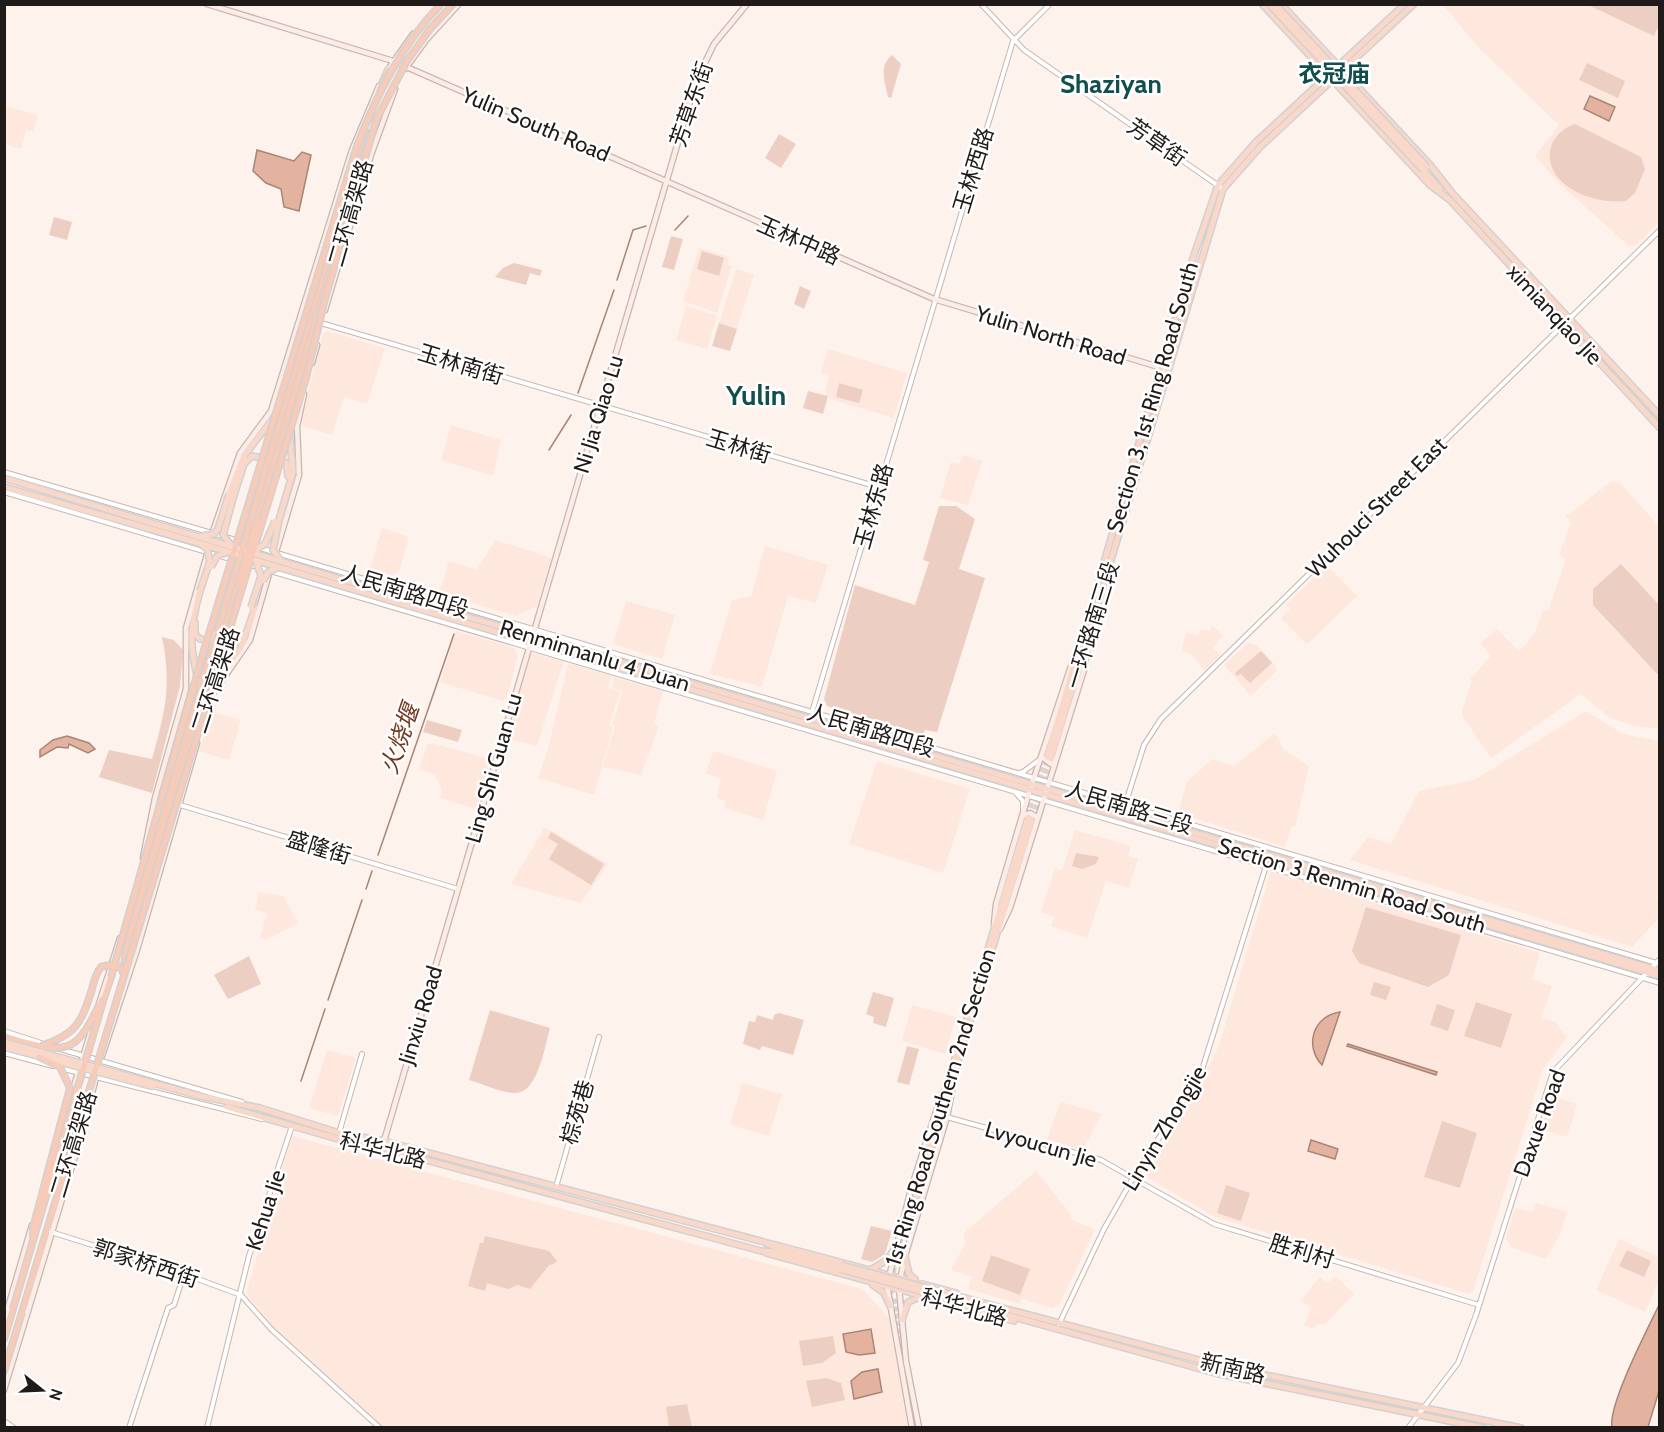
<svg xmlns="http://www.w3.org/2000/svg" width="1664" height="1432" font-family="Cabin,'Noto Sans SC',sans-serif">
<rect width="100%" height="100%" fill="#fef2ed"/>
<path fill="#fee7dd" d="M1443 5H1659V222L1637 245 1629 246 1560 184 1535 156 1559 125 1480 49Z
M4 106 38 115 33 131 26 130 21 149 5 144Z
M699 248 729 257 728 264 732 266 717 313 683 301Z
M736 269 754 274 737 329 719 323Z
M686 306 717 315 707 349 676 340Z
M327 331 385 348 367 404 344 397 332 435 299 425 323 334Z
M828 349 907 373 894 418 830 399 825 391 829 376 821 373Z
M451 425 501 440 493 476 441 460Z
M964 455 982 461 968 505 940 498 951 462 959 464Z
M1612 481 1620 483 1659 526V729L1635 726 1610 718 1581 694 1491 758 1463 717 1462 711 1472 681 1470 679 1491 656 1480 643 1497 629 1519 651 1527 643 1536 630 1543 610 1548 611 1566 559 1559 555 1571 523 1566 516Z
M382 528 409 537 399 571 391 576 370 569Z
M495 540 552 558 537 606 517 616 439 593 449 561 477 570Z
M765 546 828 565 816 603 788 596 762 687 710 674 732 600 751 596Z
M1327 565 1357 596 1307 645 1281 618 1290 609 1286 605Z
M626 601 675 615 662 659 613 644Z
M1212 626 1223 635 1213 648 1221 655 1205 671 1192 655 1182 650 1186 632 1198 636 1201 629 1210 631Z
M456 631 514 648 518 655 507 698 503 701 440 682Z
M1248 643 1257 645 1275 665 1277 671 1251 696 1224 665Z
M531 653 564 661 537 746 505 738Z
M568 663 612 676 608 688 620 692 609 726 613 727 594 795 538 778 548 749Z
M614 677 663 691 654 724 659 726 641 775 603 767 615 726 612 724 623 691 612 688Z
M1586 711 1623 734 1659 741 1660 894 1656 897 1659 901V918L1632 947 1350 860 1368 837 1391 844 1419 791 1474 780Z
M212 712 241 720 229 760 199 751Z
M1275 733 1284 750 1309 766 1295 827 1292 826 1285 847 1178 813 1187 782 1212 759 1234 766Z
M431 743 487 758 489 762 476 809 440 798 442 790 435 775 419 769 427 745Z
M713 751 777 771 763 820 724 808 726 801 717 798 721 778 706 774Z
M877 761 970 789 943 873 849 844Z
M545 827 608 864 581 903 511 884Z
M1075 830 1131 846 1128 856 1138 859 1129 888 1106 881 1087 938 1051 926 1054 917 1041 912 1055 868 1062 870Z
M1271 871 1540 953 1532 979 1552 986 1542 1018 1555 1022 1567 1037 1543 1069 1473 1291 1469 1294 1215 1217 1145 1176 1213 1059 1221 1039Z
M259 892 283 896 298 923 266 940 260 937 267 914 255 909Z
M912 1005 956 1017 945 1054 902 1041Z
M327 1050 356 1058 338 1116 309 1108Z
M742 1083 782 1094 769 1136 730 1125Z
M1551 1096 1577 1104 1567 1137 1541 1129Z
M1061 1102 1102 1114 1082 1150 1047 1139Z
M292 1136 862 1289 891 1320 909 1427H380L273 1327 246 1293Z
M1036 1171 1070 1213 1071 1219 1095 1230 1059 1305 1053 1308 1021 1299 1020 1304 968 1289 972 1277 951 1270 966 1242 963 1234Z
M1536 1203 1567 1212 1561 1232 1546 1259 1511 1247 1506 1238 1515 1208 1533 1212Z
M1619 1239 1659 1257V1281L1645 1312 1596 1290Z
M1336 1276 1354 1294 1325 1324H1318L1313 1328 1304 1326 1311 1308 1301 1300 1320 1277 1327 1283Z"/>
<path fill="#eccec2" d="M1588 5H1659V25L1654 36Z
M892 55 901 64 891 98 888 97C885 81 878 67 892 55Z
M1587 63 1625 81 1618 98 1579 80Z
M1575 124 1641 157 1645 169 1635 193 1626 201C1606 203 1583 198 1567 186 1541 168 1545 134 1575 124Z
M779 134 796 144 781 168 765 158Z
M54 217 72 222 67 240 49 235Z
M671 236 683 239 674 270 662 267Z
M702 251 724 258 719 276 697 269Z
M514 263 542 270 540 276 530 273 526 285 495 277 503 268Z
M800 286 811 291 804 309 794 304Z
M719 323 737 329 730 351 712 346Z
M839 383 863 390 859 403 836 397Z
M808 391 828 396 823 414 803 408Z
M939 506H956L975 519 959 569 985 578 937 732 925 730 923 735 827 706 824 699 855 585 915 605 929 562 923 560Z
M1621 564 1659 605V676L1593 605V589Z
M162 637 174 640 183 650 180 686 152 793 99 777 109 750 152 759C165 713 172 685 162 637Z
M1261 651 1272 663 1250 683 1241 674 1237 676 1235 673Z
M427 720 462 730 458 742 423 732Z
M551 832 604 864 591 885 549 859 558 844 548 838Z
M1076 853 1099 857 1096 864 1082 869 1072 866Z
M1366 907 1461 935 1449 975 1428 987 1359 963 1352 951Z
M249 956 261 984 228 999 214 975Z
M1374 982 1391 987 1386 1000 1370 995Z
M873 992 894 998 886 1027 873 1023 874 1017 866 1014Z
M1476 1002 1512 1014 1501 1048 1464 1036Z
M1437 1004 1455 1010 1448 1031 1430 1025Z
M490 1010 550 1028C545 1045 538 1094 515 1093 501 1093 483 1084 469 1080Z
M779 1013 804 1020 793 1055 762 1046 760 1050 743 1044 749 1021 755 1022 757 1015 773 1020 774 1015Z
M907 1046 919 1049 909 1085 897 1082Z
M1442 1121 1477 1133 1460 1188 1424 1177Z
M1226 1185 1250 1193 1241 1221 1217 1213Z
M871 1226 892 1231 885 1254 872 1262 861 1259Z
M485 1236 549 1251 557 1261 552 1265 550 1264 530 1289 517 1285 508 1289 487 1283 485 1291 468 1286 480 1243H483Z
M1627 1250 1651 1261 1644 1277 1619 1266Z
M991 1255 1030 1269 1020 1295 982 1281Z
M833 1336 836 1353 822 1363 803 1366 799 1341Z
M826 1378 841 1383 845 1400 812 1407 806 1381Z
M687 1404 692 1427H669L666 1407Z"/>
<path fill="#e3b39f" stroke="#a88576" stroke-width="1.5" d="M1590 96 1615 107 1609 121 1584 109Z
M257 150 294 161 302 152 311 155 299 211 284 207 281 189 266 183 253 171Z
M67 736 89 743 95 749 88 753 69 744 68 748 57 747 40 757V750L53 740Z
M1340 1012 1322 1065C1304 1046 1313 1016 1340 1012Z
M1348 1044 1437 1072 1436 1075 1347 1046Z
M1311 1140 1338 1149 1335 1159 1308 1151Z
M1659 1305V1391L1648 1427H1612C1608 1405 1648 1328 1659 1305Z
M871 1329 875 1353 859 1355 846 1352 843 1334Z
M878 1369 882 1392 854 1399 851 1381 862 1372Z"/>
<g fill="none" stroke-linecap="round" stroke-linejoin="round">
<path stroke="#a88576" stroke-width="1.5" d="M675 230 688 216
M617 280 633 230 646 226
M578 393 614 290
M549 450 571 415
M378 855 454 634
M366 889 372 871
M328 1000 362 900
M301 1081 325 1009"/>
<path stroke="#ddd2cd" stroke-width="5" stroke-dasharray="5 2.5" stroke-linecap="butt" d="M1028 815 1047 757
M1033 817 1051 760
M900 1243 903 1230
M894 1299 912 1405
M891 1302V1286L897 1252"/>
<defs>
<path id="tertiary" d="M981 4 1024 50 1223 189
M321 323 878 487
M4 472 239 541
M4 492 1660 983
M260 548 1660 964
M812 712 1013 41 1050 4
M1018 773 1023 772 1039 760
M1015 792 1023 801V809
M180 805 458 889
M1125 805 1144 745 1161 719 1660 230
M4 1031 44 1044
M57 1048 242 1102
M4 1053 53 1066
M60 1068 262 1119
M947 1117 1101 1160 1214 1224 1479 1305
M339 1133 362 1054
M556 1187 599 1037
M51 1232 184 1274 241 1295 272 1330 380 1428
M1059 1324 1104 1229 1133 1178 1201 1073 1266 866
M4 1421 14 1428
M129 1428 168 1308 174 1305 184 1274
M207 1428 249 1256 292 1126
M1408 1428 1458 1363 1476 1315 1553 1072 1660 959"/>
<path id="secondary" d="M207 4 393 61 934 299 1162 368 1167 372
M405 69 427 39 459 4
M387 71 413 34
M325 310 371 155 395 89
M312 363 317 345
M212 534 240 453 271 411 352 150 379 86
M275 555 299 475 297 426 304 394
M210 698 250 640 269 574
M1042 757 1051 764 1055 760
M173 769 182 743
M1022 816 1030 813 1037 817
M143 858 155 798 186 689V628L208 551
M994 924 996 904 1028 796 1077 648
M1000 929 1010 908 1084 670 1088 643
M98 1007 120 938
M102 1056 137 950 197 743
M69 1102 95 1018
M384 1141 696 81 714 44 747 4
M889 1277 911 1189 942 1093
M900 1280 905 1256 947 1117 954 1080
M887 1286 912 1428
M899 1288 906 1361 919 1428
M4 1321 32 1225
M4 1390 77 1150 98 1070"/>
<path id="primary" d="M1262 4 1430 185 1450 200 1660 428
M1281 4 1431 166 1453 194 1660 416
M1423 170 1440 189
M278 462 282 460 287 464 288 476
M4 478 145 521
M4 487 143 527
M229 494 244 456 283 405
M234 495 244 464 252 456 262 458 265 471
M279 520 293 472 288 419
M411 600 1660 971
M409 606 1660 976
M195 623V634L200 639 209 640 216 633
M224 644 233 647 243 635
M213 682 241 648 255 608
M200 687C189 648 189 630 200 591
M1047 757 1194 255 1218 185 1227 175 1256 142 1405 4
M1051 759 1223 189 1260 147 1414 4
M200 1096 260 1108 339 1133 384 1141 764 1242 777 1248 841 1265
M227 1107 338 1139 382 1148 761 1251 776 1252 840 1269
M928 1148 1028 817
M906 1231 1032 819
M768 1243 956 1293
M766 1253 1014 1321
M905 1256 909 1274 915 1279
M872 1269 887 1260 893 1251
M873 1285 884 1293 890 1306
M950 1294 1218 1365 1521 1428
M949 1299 1215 1373 1483 1428
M902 1320 908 1302 920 1297"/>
<path id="trunk" d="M379 90 388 70
M303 374 309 355
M251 520 365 131
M257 521 365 151
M126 935 232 583
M123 972 127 946 238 585
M104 998 112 974
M4 1037 41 1046
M22 1312 68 1160
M4 1339 13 1309"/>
</defs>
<use href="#tertiary" stroke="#c5b6b0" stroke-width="6"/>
<use href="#secondary" stroke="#c5b6b0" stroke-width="7"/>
<use href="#primary" stroke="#d2d1d1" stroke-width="8"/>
<use href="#trunk" stroke="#d2d1d1" stroke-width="8"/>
<use href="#tertiary" stroke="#fff" stroke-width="4"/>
<use href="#secondary" stroke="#fcece5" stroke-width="4.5"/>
<use href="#primary" stroke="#f9d8ca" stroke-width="5"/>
<use href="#trunk" stroke="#f7cbb8" stroke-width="5"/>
<defs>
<path id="primary-bridge" d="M1269 4 1423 170
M1275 4 1427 167
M279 520 273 550 281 561
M145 521 411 600
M143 527 236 554
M202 536 214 534 218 529 229 494
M232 546 223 535 234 495
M252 552 265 544 275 521
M248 558 409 606
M211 567 217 556 228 552
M263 581 268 572 277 568
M200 591 210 561 207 549 202 545
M251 607 261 576 256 561
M4 1042 200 1096
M4 1047 154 1087
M841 1265 950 1294
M840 1269 949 1299"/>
<path id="trunk-bridge" d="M232 583 251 520
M238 585 257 521
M111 977 204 650 357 146C377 94 402 44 441 4
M41 1046C76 1034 81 1024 92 989 94 980 96 973 101 967L114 964 123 970 124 974
M42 1046C78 1055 85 1031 100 1004
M68 1160 306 378 325 299 376 120 407 61 430 29 453 4
M33 1238V1228L70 1088 60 1067 39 1057
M13 1309 104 998
M4 1371 22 1312"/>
</defs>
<use href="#primary-bridge" stroke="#d2d1d1" stroke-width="8" stroke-linecap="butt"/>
<use href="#trunk-bridge" stroke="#d2d1d1" stroke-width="8" stroke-linecap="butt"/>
<use href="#primary-bridge" stroke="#f9d8ca" stroke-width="5"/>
<use href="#trunk-bridge" stroke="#f7cbb8" stroke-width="5"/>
</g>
<g text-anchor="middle" stroke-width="5" stroke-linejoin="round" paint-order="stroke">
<g font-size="22" fill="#201b18" stroke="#fff">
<text transform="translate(691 104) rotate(-71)" y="8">芳草东街</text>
<text transform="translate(536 124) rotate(23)" y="8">Yulin South Road</text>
<text transform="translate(1157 142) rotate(35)" y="8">芳草街</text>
<text transform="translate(973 170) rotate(-73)" y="8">玉林西路</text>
<text transform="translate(350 213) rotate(-74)" y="8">二环高架路</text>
<text transform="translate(799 240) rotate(24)" y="8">玉林中路</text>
<text transform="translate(1555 314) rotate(47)" y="8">ximianqiao Jie</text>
<text transform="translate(1051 335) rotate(17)" y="8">Yulin North Road</text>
<text transform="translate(461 364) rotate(17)" y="8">玉林南街</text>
<text transform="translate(1152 397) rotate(-74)" y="8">Section 3, 1st Ring Road South</text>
<text transform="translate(598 414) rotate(-73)" y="8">Ni Jia Qiao Lu</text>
<text transform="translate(739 446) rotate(17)" y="8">玉林街</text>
<text transform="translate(873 506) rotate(-74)" y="8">玉林东路</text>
<text transform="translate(1376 507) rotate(-45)" y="8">Wuhouci Street East</text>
<text transform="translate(405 591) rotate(17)" y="8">人民南路四段</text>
<text transform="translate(1092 625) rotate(-73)" y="8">一环路南三段</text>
<text transform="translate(595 655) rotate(17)" y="8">Renminnanlu 4 Duan</text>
<text transform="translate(215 680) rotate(-72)" y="8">二环高架路</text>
<text transform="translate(871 730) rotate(17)" y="8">人民南路四段</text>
<text transform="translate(493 768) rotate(-74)" y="8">Ling Shi Guan Lu</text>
<text transform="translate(1129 807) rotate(17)" y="8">人民南路三段</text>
<text transform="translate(319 847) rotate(17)" y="8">盛隆街</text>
<text transform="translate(1352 885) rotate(17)" y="8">Section 3 Renmin Road South</text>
<text transform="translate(420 1015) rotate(-73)" y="8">Jinxiu Road</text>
<text transform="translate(940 1107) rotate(-73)" y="8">1st Ring Road Southern 2nd Section</text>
<text transform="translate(577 1112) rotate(-74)" y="8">棕苑巷</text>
<text transform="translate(1539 1123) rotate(-70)" y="8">Daxue Road</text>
<text transform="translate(1164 1128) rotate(-59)" y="8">Linyin Zhongjie</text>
<text transform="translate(73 1144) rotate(-73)" y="8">二环高架路</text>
<text transform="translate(1041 1144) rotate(16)" y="8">Lvyoucun Jie</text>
<text transform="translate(383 1150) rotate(14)" y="8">科华北路</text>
<text transform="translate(265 1210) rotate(-72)" y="8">Kehua Jie</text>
<text transform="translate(1302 1251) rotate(17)" y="8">胜利村</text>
<text transform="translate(146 1263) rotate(18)" y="8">郭家桥西街</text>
<text transform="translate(964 1307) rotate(15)" y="8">科华北路</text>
<text transform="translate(1233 1368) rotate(13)" y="8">新南路</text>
</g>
<g font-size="24" font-weight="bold" fill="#114f4e" stroke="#fff">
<text x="1334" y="82">衣冠庙</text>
</g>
<g font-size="24" font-style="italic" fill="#73381e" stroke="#fff">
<text transform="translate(400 739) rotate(-71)" y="8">火烧堰</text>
</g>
<g font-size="26" font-weight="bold" fill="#114f4e" stroke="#fff">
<text x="1111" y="93">Shaziyan</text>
</g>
<g font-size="28" font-weight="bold" fill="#114f4e" stroke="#fff">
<text x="756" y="405">Yulin</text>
</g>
</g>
<rect width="1664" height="1432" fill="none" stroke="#201b18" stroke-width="12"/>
<g transform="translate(42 1390) rotate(108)" stroke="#ffffff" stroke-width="4.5" paint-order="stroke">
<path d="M0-4.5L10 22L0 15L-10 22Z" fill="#201b18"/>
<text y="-9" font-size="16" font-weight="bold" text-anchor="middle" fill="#201b18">N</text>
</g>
</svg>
